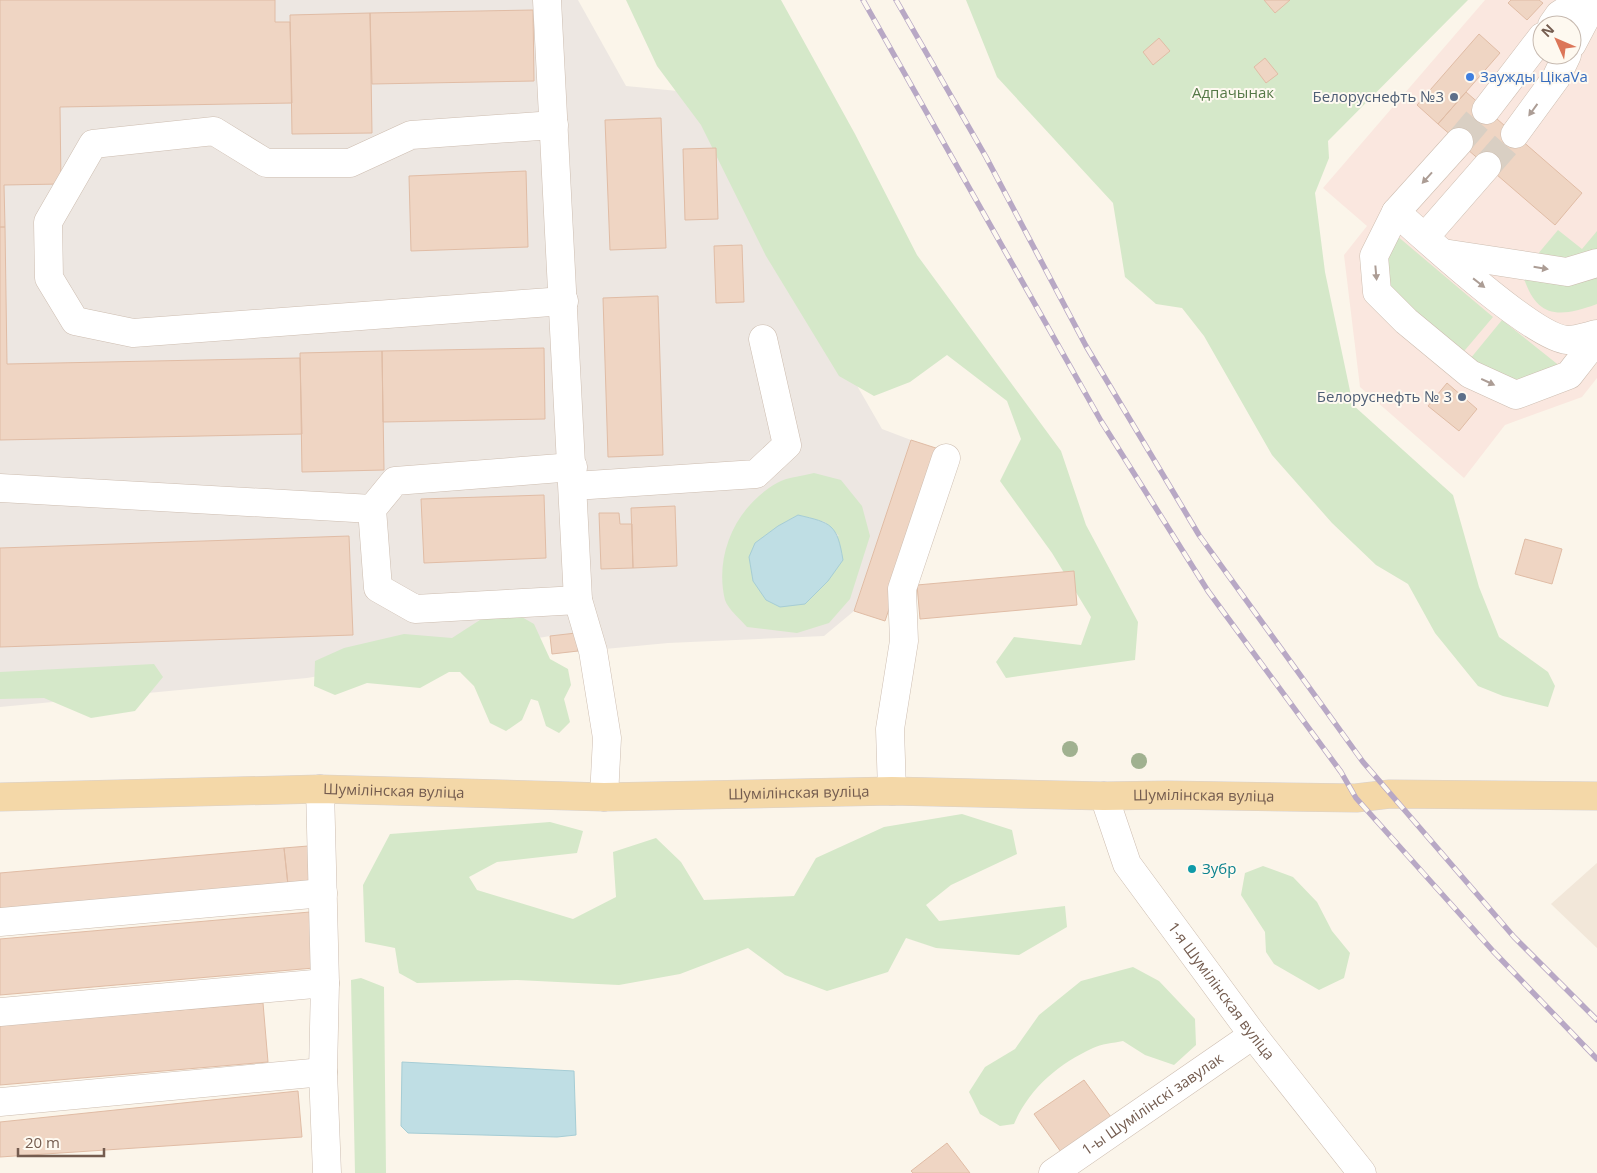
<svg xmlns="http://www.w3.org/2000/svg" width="1597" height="1173" font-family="'Open Sans',sans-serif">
<rect width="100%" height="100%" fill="#fbf5ea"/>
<path fill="#f2e7d9" d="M1597 863V948L1551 904Z"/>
<path fill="#fae7df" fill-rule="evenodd" d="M1485 0H1597V378L1582 397 1505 425 1464 478 1360 387 1344 255 1367 226 1323 188ZM1542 25H1572V55H1542Z"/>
<path fill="#ede7e2" d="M0 0H578L626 86 688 92 882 429 911 440 854 611 824 636 668 643 552 654 550 636 307 678 0 707Z"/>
<path fill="#d5e8c9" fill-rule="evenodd" d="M626 0H781L855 134 917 255 1061 451 1086 525 1138 622 1135 660 1006 678 996 662 1014 637 1081 645 1091 617 1052 553 1000 481 1021 439 1007 401 947 355 910 382 874 396 839 376 766 256 701 125 657 66Z
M966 0H1468L1328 141 1329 158 1315 193 1325 272 1353 405 1453 495 1479 587 1499 637 1548 672 1555 686 1548 707 1503 696 1478 686 1435 633 1408 584 1376 565 1332 523 1272 455 1204 336 1182 308 1156 304 1125 277 1113 203 997 77Z
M1558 230 1582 249 1597 231V252L1575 262 1537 255Z
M1396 235 1493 317 1460 356 1390 286 1385 268 1388 252Z
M1521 269 1597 272V304C1554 320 1534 316 1521 269Z
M1502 320 1561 367C1543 375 1513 385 1492 375 1484 371 1477 364 1470 359Z
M814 473 841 480 862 506 870 536 850 599 829 623 797 633 747 627C741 620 728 609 725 600 714 555 736 506 777 483 787 477 803 476 814 473ZM798 515 825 522 839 536 749 557C759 536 778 526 798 515Z
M520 616 534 624 550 659 568 669 571 685 564 699 570 722 559 733 546 726 538 701 531 699 522 720 506 731 490 723 474 686 460 672H449L420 688 367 683 335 695 314 686 315 661 344 648 404 634 452 638 483 618Z
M154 664 163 677 135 711 91 718 44 698 0 699V672Z
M962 814 1012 830 1017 854 951 885 926 905 939 921 1065 906 1067 927 1019 955 936 948 906 938 888 972 827 991 785 975 748 948 680 974 619 985 517 980 417 983 399 973 395 948 365 942 363 885 390 834 550 822 583 831 577 853 497 862 469 877 477 890 573 919 616 897 613 852 656 838 681 862 704 900 794 896 816 858 884 827Z
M1263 866 1293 877 1317 902 1332 931 1350 953 1344 978 1319 990 1274 964 1266 952 1265 932 1241 895 1245 873Z
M1133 967 1159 981 1195 1019 1196 1045 1174 1065 1145 1055 1123 1041C1113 1043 1101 1044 1093 1048 1058 1064 1029 1089 1014 1124L1000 1126 980 1114 969 1092 985 1067 1015 1049 1039 1015 1081 981Z
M361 978 384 987 386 1173H355L351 980Z"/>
<path fill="#bfdee4" stroke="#a6cdd5" d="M798 515C832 523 837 524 843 560L828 581 805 604 780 607 766 600 753 581 749 557 755 543 778 526Z
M402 1062 574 1071 576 1135 557 1137 408 1133 401 1126Z"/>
<path fill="#efd5c3" stroke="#e0bca5" d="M0 0H275V22H290L292 103 60 107 61 184 4 185 5 227H0Z
M1264 0H1290L1275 13Z
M1511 0H1539L1543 3 1527 20 1508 3Z
M533 10 534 81 372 84 370 13Z
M370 13 372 133 292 134 290 15Z
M1479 34 1500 53 1438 124 1417 105Z
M1159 38 1170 51 1153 65 1143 52Z
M1265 58 1278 74 1266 83 1254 67Z
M1466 92 1582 193 1555 225 1438 124Z
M661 118 666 248 610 250 605 120Z
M716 148 718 219 685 220 683 149Z
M526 171 528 247 411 251 409 176Z
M0 227H5L7 364 300 358 302 434 0 440Z
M742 245 744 302 716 303 714 246Z
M658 296 663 455 608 457 603 298Z
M544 348 545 419 383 422 382 351Z
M382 351 384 470 302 472 300 353Z
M1447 383 1477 409 1459 431 1428 406Z
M911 440 942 450 885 621 854 611Z
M544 495 546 558 424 563 421 499Z
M675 506 677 566 633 568 631 508Z
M599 513H619L620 524H632L633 568 601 569Z
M349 536 353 635 0 647V548Z
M1525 539 1562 549 1552 584 1515 574Z
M1074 571 1077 605 920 619 917 585Z
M576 633 578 651 552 654 550 636Z
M308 846 312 882 288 885 284 848Z
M284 848 288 885 0 909V873Z
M310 912 314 968 0 995V939Z
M263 1003 268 1062 0 1085V1025Z
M1084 1080 1111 1117 1061 1152 1034 1114Z
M298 1091 302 1137 0 1157V1122Z
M947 1143 970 1173H913L911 1171Z"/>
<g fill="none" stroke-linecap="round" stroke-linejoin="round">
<path stroke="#d9cfc3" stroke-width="28" stroke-dasharray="28 14" stroke-linecap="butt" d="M1459 142 1486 110
M1487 166 1515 134"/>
<defs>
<g id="minor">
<path d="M547 0 578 600 593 651 607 738 604 797"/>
<path d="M1552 25 1559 15 1582 0"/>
<path d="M1572 44 1595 0"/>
<path d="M1486 110 1542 37"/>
<path d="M554 125 411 135 350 163H266L214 131 93 144 48 222 49 278 75 321 133 333 564 301"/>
<path d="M1515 134 1556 78 1567 55"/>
<path d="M1459 142 1396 212C1424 237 1534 338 1567 340 1576 340 1588 336 1597 334"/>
<path d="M1396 212 1374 256 1377 292 1406 321 1470 374 1516 395 1569 375 1597 339"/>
<path d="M1425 237 1487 166"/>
<path d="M1443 253 1567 272 1597 263"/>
<path d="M573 467 395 481 372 509 378 588 415 609 578 600"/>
<path d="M574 486 756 474 787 445 763 339"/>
<path d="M0 488 372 509"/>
<path d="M320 789 325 983 323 1072 327 1173"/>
<path d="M892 791 890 729 904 641 902 589 946 458"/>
<path id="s1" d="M1104 796 1127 864 1253 1035 1362 1173"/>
<path d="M0 922 323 893"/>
<path d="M0 1012 325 983"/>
<path d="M0 1102 323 1072"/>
<path id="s2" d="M1053 1173 1253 1035"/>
</g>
<g id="major">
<path id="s3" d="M0 797 320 789 604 797 892 791 1104 796 1168 795 1356 798 1390 794 1597 796"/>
</g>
</defs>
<use href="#minor" stroke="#cdbdb0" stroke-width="29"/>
<use href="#major" stroke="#d8d1ce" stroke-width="29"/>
<use href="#minor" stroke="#fff" stroke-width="28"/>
<use href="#major" stroke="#f4d8a8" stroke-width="28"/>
<defs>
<path id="rail" d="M863 0 1101 421 1208 591 1341 772 1356 798 1493 951 1597 1059
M896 0 986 157 1086 346 1199 535 1363 762 1514 937 1597 1020"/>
</defs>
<use href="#rail" stroke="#b8a8c5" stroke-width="5.5"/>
<use href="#rail" stroke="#fef9f0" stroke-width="4" stroke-dasharray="11" stroke-linecap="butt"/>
</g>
<g fill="#a0b190">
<circle cx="1070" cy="749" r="8"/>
<circle cx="1139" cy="761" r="8"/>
</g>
<defs><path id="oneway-solid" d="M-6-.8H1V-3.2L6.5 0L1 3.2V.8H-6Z" transform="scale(1.25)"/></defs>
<g fill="#ac9d95">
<use href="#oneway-solid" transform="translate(1533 110) rotate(126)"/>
<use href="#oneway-solid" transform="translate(1427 178) rotate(132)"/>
<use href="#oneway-solid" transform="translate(1541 268) rotate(9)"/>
<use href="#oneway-solid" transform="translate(1376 273) rotate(85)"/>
<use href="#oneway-solid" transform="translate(1479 283) rotate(38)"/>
<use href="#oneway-solid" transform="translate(1488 382) rotate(25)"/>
</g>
<circle fill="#3f7fe0" stroke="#fef9f0" stroke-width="2" cx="1470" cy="77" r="5"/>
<g fill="#5c6f8a" stroke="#fef9f0" stroke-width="2">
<circle cx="1454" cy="97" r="5"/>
<circle cx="1462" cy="397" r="5"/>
</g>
<circle fill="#0f9aa8" stroke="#fef9f0" stroke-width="2" cx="1192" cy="869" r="5"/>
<g text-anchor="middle" stroke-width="4" stroke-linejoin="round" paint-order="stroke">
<g font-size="15" fill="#366cbe" stroke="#fef9f0" text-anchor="start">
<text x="1480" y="82">Заужды ЦікаVа</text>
</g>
<g font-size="15" fill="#557947" stroke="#fef9f0">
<text x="1233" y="98">Адпачынак</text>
</g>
<g font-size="15" fill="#4e5e75" stroke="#fef9f0" text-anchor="end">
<text x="1444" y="102">Белоруснефть №3</text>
<text x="1452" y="402">Белоруснефть № 3</text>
</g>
<g font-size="15" fill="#745c4f" stroke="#fef9f0">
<text dy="5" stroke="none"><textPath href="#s3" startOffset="394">Шумілінская вуліца</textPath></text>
<text dy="5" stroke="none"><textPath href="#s3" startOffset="799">Шумілінская вуліца</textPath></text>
<text dy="5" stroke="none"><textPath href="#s3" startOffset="1204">Шумілінская вуліца</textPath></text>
<text dy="5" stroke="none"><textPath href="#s1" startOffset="230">1-я Шумілінская вуліца</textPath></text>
<text dy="5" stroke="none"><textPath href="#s2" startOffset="121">1-ы Шумілінскі завулак</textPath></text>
</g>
<g font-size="15" fill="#0d838f" stroke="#fef9f0" text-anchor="start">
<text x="1202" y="874">Зубр</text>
</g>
</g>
<g transform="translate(1557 40) rotate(315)"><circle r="24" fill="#fef9f0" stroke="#c7bab0"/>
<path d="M0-4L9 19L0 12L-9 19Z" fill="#dc7659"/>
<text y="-8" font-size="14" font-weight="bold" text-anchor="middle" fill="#745c4f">N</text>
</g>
<path d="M18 1148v8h86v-8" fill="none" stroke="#745c4f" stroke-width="2.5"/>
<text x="25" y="1148" font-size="15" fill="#745c4f" stroke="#fef9f0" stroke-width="4" paint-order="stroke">20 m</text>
</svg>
